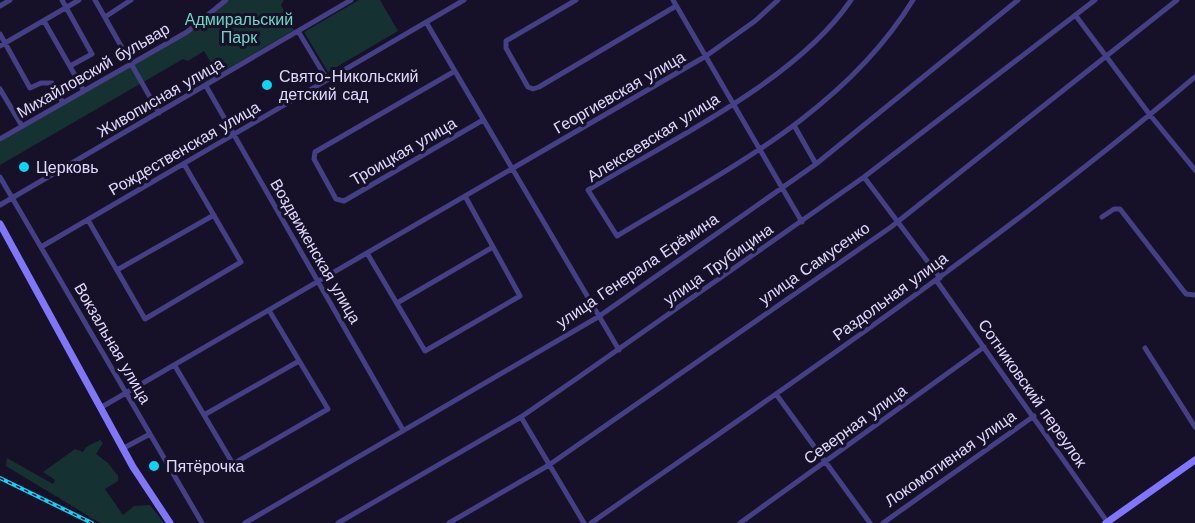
<svg xmlns="http://www.w3.org/2000/svg" width="1195" height="523" font-family="'Work Sans',sans-serif">
<rect width="100%" height="100%" fill="#161128"/>
<path fill="#153132" d="M229 0H284L281 5 294 30 205 82 199 72 212 64 204 51 188 61 183 59 0 165V142L187 34Z
M359 0H380L398 31 328 72 304 32Z
M100 440 103 443 96 454 108 463 118 476V481L105 489 123 515 134 506 150 505 164 523H100L6 466 7 458 53 484 55 480 43 472 75 449 83 452 86 447Z"/>
<g fill="none" stroke-linecap="round" stroke-linejoin="round">
<path stroke="#453f85" stroke-width="5" d="M62 0 92 54 70 66
M95 0 159 113
M576 0 506 41V48L528 87 533 89 539 87 676 6
M673 0 802 222
M851 0C797 80 671 140 588 190L617 236C726 170 844 112 913 0
M0 6 10 0
M1076 16 1150 115 1195 170
M105 17 131 0
M44 21 84 91
M426 22 619 350
M298 31 325 76
M0 34 30 88 41 83H52L63 103
M0 46 79 0
M455 71 315 152 314 159 336 199 344 201 483 120
M206 86 403 430
M0 89 22 126
M795 127 816 164
M0 139 187 32 226 0
M0 177 202 523
M864 177 940 278
M0 205 351 0
M1102 217 1114 209H1120L1186 294 1195 295
M88 220 145 319 241 262 184 164
M41 247 464 0
M367 253 425 351 520 296 465 196
M117 270 214 215
M936 280 1108 523
M397 303 493 247
M1145 348 1195 427
M175 366 233 464 328 409 270 312
M776 394 870 523
M100 408 706 56 755 21 778 0
M204 415 299 361
M521 417 584 523
M122 449 150 434
M245 523 598 317 816 164 1018 0
M338 523 521 417 576 379 864 177 1095 0
M449 523 549 465 891 227 1177 0
M591 523C796 380 1004 239 1195 77
M740 523 984 347
M883 523 1034 416"/>
<path stroke="#7f76f9" stroke-width="7" d="M0 224 133 467 170 523
M1106 523 1195 460"/>
<defs>
<path id="rail" d="M0 478 92 523"/>
</defs>
<use href="#rail" stroke="#0fd3f4" stroke-width="4"/>
<use href="#rail" stroke="#161128" stroke-width="1.5" stroke-dasharray="4.5" stroke-linecap="butt"/>
</g>
<g fill="#0fd3f4" stroke="#161128" stroke-width="2">
<circle cx="267" cy="85" r="6"/>
<circle cx="24" cy="167" r="6"/>
<circle cx="154" cy="466" r="6"/>
</g>
<g text-anchor="middle" stroke-width="6" stroke-linejoin="round" paint-order="stroke">
<g font-size="16" fill="#68dbc4" stroke="#161128">
<text x="239" y="25">Адмиральский<tspan x="239" dy="18">Парк</tspan></text>
</g>
<g font-size="16" fill="#e0dafd" stroke="#161128">
<text transform="translate(93 70) rotate(-30)" y="6">Михайловский бульвар</text>
<text transform="translate(619 92) rotate(-30)" y="6">Георгиевская улица</text>
<text transform="translate(160 97) rotate(-30)" y="6">Живописная улица</text>
<text transform="translate(653 137) rotate(-32)" y="6">Алексеевская улица</text>
<text transform="translate(184 148) rotate(-30)" y="6">Рождественская улица</text>
<text transform="translate(403 151) rotate(-30)" y="6">Троицкая улица</text>
<text transform="translate(316 251) rotate(60)" y="6">Воздвиженская улица</text>
<text transform="translate(814 263) rotate(-35)" y="6">улица Самусенко</text>
<text transform="translate(718 264) rotate(-35)" y="6">улица Трубицина</text>
<text transform="translate(637 270) rotate(-34)" y="6">улица Генерала Ерёмина</text>
<text transform="translate(890 296) rotate(-36)" y="6">Раздольная улица</text>
<text transform="translate(113 343) rotate(60)" y="6">Вокзальная улица</text>
<text transform="translate(1033 393) rotate(55)" y="6">Сотниковский переулок</text>
<text transform="translate(855 424) rotate(-36)" y="6">Северная улица</text>
<text transform="translate(950 458) rotate(-35)" y="6">Локомотивная улица</text>
</g>
<g font-size="16" fill="#e0dafd" stroke="#161128" text-anchor="start">
<text x="279" y="82">Свято-Никольский<tspan x="279" dy="18">детский сад</tspan></text>
<text x="36" y="173">Церковь</text>
<text x="166" y="472">Пятёрочка</text>
</g>
</g>
</svg>
